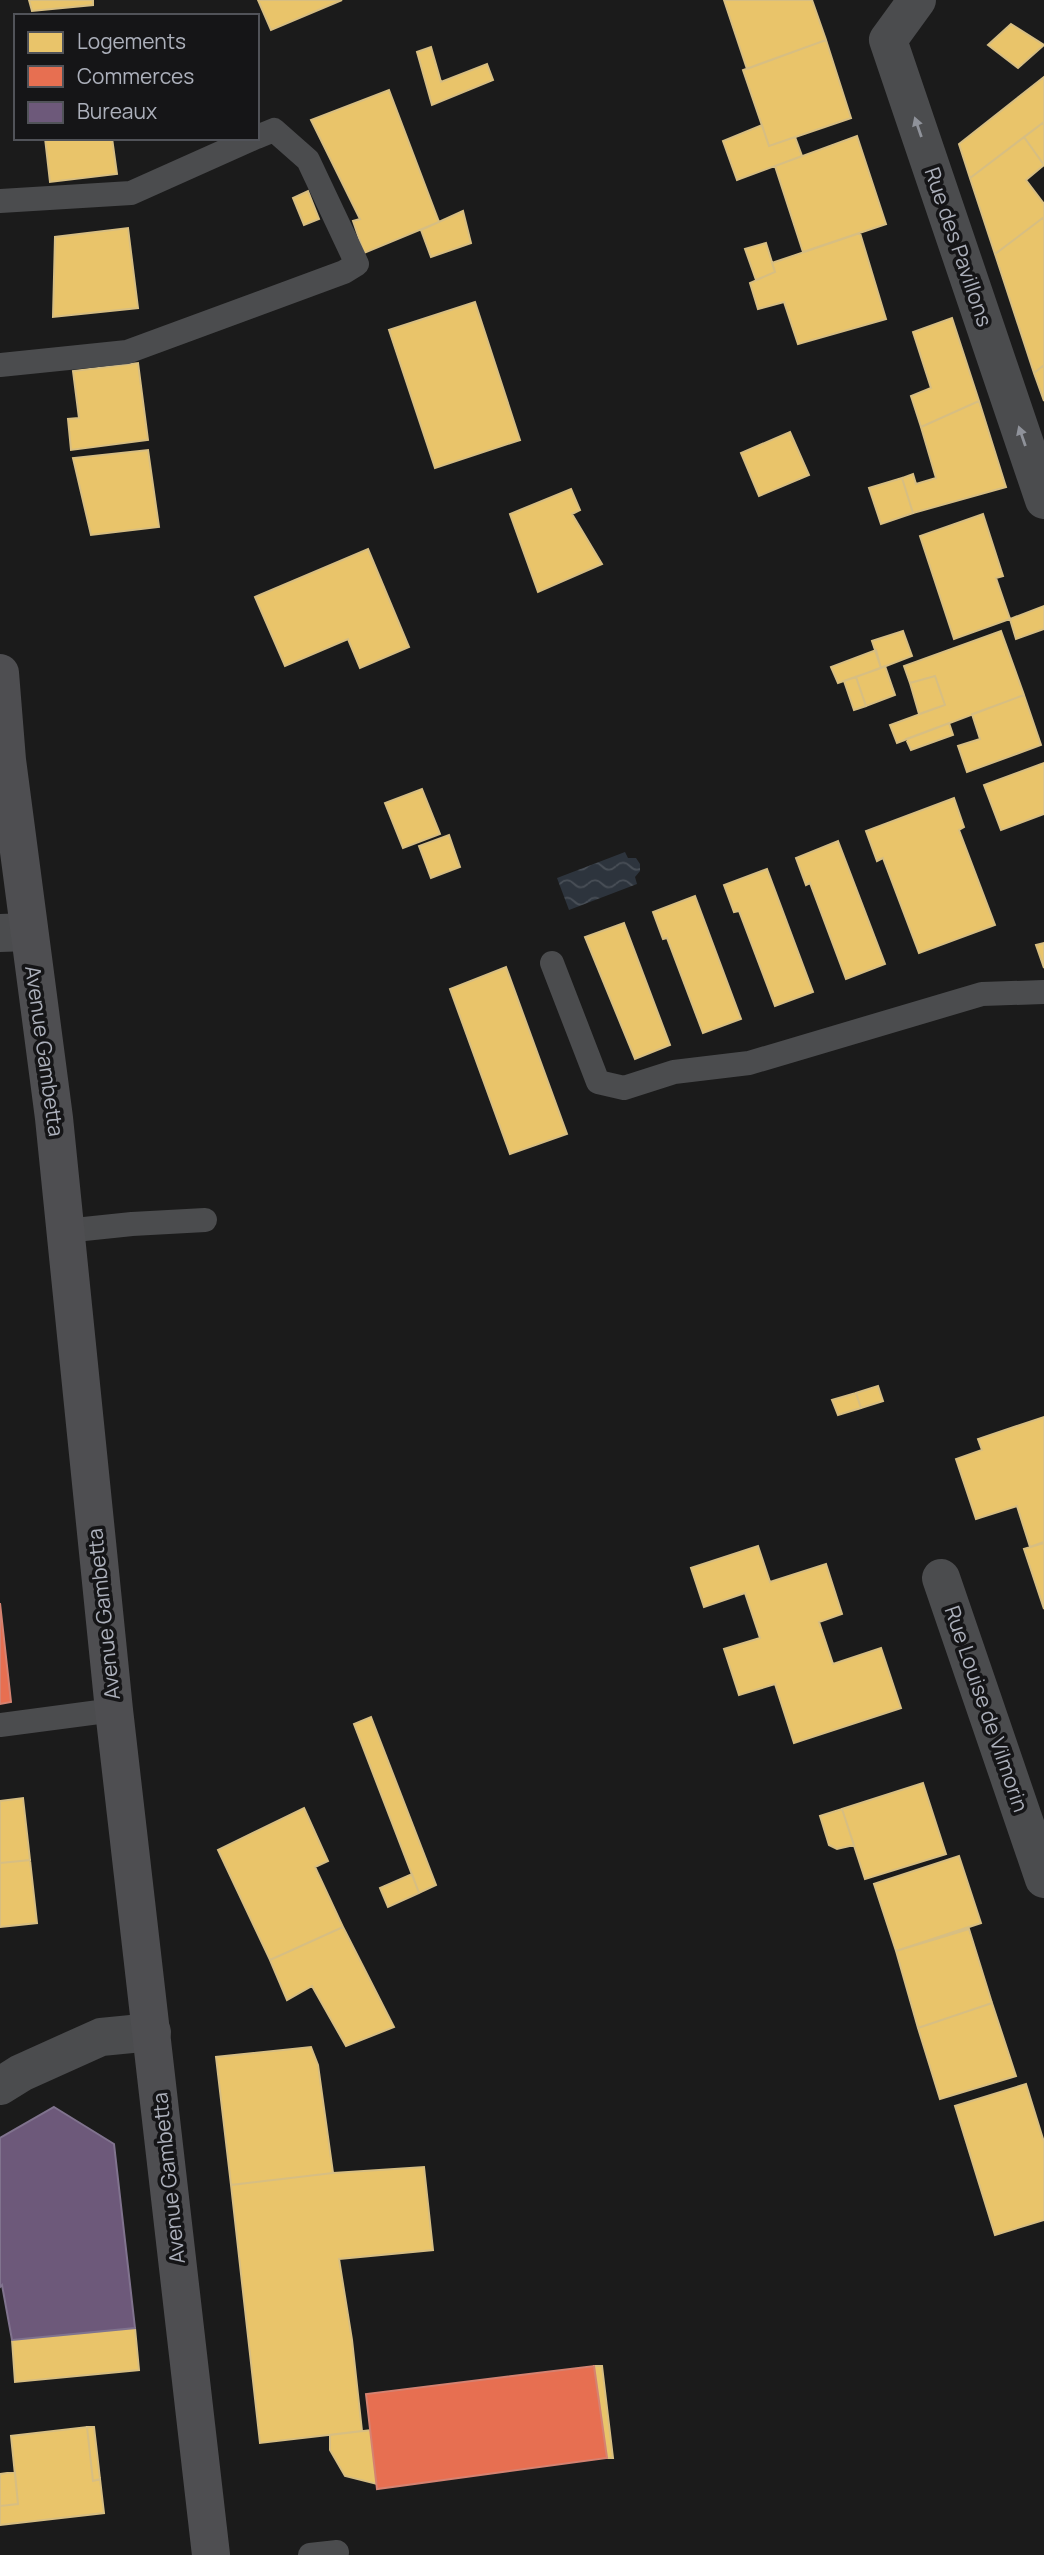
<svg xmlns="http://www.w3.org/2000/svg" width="1044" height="2555" font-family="Manrope,sans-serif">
<defs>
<pattern id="water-waves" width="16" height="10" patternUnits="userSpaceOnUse" patternTransform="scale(1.75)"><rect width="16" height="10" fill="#2d343d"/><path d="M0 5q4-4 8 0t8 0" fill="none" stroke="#494f57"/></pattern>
</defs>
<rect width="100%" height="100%" fill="#1b1b1b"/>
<path fill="url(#water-waves)" d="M625 852 628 858H636L640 864V871L635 877 637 884 569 910 557 878Z"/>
<path fill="#e9c46a" stroke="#d7be82" stroke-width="2" d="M29 0H93V5L32 11Z
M258 0H342L271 30Z
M724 0H812L826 40 747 69Z
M1011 24 1044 45 1018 68 988 45Z
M826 40 851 118 769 146 743 70Z
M431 47 441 82 487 64 493 80 432 105 417 52Z
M1044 77V122L970 178 959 144Z
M389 90 439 222 364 253 353 221 360 219 311 120Z
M1044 122V165L1024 137Z
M762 125 769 146 795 137 802 156 737 180 723 141Z
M857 136 886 224 803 252 775 166Z
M1024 137 1044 165 1026 180 1044 204V217L995 254 970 178Z
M45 138H112L117 174 50 182Z
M308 191 319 219 304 225 293 198Z
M463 211 471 243 431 257 421 230Z
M1044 217V365L1034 373 995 254Z
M128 228 138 308 53 317 55 237Z
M860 233 886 319 798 344 784 302 758 309 750 283 775 272 772 263Z
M766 243 775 272 756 280 745 249Z
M475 302 520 440 435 468 389 330Z
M952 318 979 401 921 427 911 396 931 388 913 332Z
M138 363 148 440 71 450 68 419 79 418 73 371Z
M1044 365V401L1034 373Z
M979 401 1006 487 913 513 902 478 913 474 916 484 936 478 921 427Z
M790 432 809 475 759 496 741 453Z
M148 450 159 527 91 535 73 458Z
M902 478 913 513 881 524 869 488Z
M571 489 580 510 572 514 602 564 538 592 510 514Z
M983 514 1003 576 996 578 1010 619 954 639 920 536Z
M368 549 409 647 360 668 348 639 285 666 255 597Z
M1044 606V629L1016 639 1010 619Z
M903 631 912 656 881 668 872 641Z
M1001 631 1024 695 897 743 890 725 945 705 935 676 910 683 904 666Z
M876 650 881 668 838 683 831 667Z
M885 666 895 695 866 706 856 677Z
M935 676 945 705 919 714 910 683Z
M856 677 866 706 854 710 844 681Z
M1024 695 1041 745 967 772 958 746 980 739 972 714Z
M949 723 953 735 911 750 906 739Z
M1044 763V814L1001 830 984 785Z
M422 789 440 834 403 848 385 803Z
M954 798 964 827 959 830 995 925 919 953 883 858 877 861 866 831Z
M449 835 460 867 431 878 419 846Z
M838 841 885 964 846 979 810 883 806 885 796 858Z
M767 869 813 992 775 1006 739 911 734 912 724 885Z
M695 896 741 1019 703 1033 667 938 663 939 653 912Z
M624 923 670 1045 635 1059 585 937Z
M1044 943V968L1036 945Z
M506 967 567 1134 510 1154 450 989Z
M878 1386 883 1401 861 1408 856 1393Z
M856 1393 861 1408 838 1415 832 1400Z
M1044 1417V1542L1030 1547 1017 1506 976 1519 956 1459 982 1450 978 1439Z
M1044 1543V1609L1024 1549Z
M758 1546 770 1582 826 1564 842 1614 819 1622 833 1664 881 1648 901 1708 794 1743 775 1684 739 1695 724 1649 760 1638 745 1593 704 1607 691 1568Z
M371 1717 436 1885 419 1893 354 1724Z
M923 1783 946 1854 865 1879 842 1809Z
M23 1798 30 1860 0 1863V1801Z
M304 1808 328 1861 315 1867 343 1927 270 1960 218 1850Z
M842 1809 854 1845 837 1849 829 1845 820 1816Z
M959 1856 981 1923 896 1951 874 1884Z
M30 1860 37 1923 0 1927V1863Z
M412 1874 419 1893 388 1907 380 1888Z
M343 1927 394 2027 346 2046 312 1986 287 2000 270 1960Z
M969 1929 992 2003 918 2028 896 1951Z
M992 2003 1016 2076 940 2099 918 2028Z
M311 2047 318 2065 333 2173 231 2185 216 2057Z
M1026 2084 1044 2142V2220L995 2235 955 2106Z
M424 2167 433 2250 339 2259 352 2340 362 2431 260 2443 231 2185 333 2173Z
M135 2328 139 2370 15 2382 12 2340Z
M594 2366H602L613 2458H607Z
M87 2427H94L100 2479 93 2481Z
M87 2427 93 2481 100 2479 104 2513 0 2525V2506L18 2504 11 2436Z
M371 2430 377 2484 345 2476 330 2450V2435Z
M15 2472 18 2504 0 2506V2474Z"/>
<path fill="#e76f51" stroke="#d58271" stroke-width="2" d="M0 1603 11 1702 0 1704Z
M594 2366 607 2458 377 2489 366 2394Z"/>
<path fill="#6d597a" stroke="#80738e" stroke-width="2" d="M54 2107 114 2144 135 2328 12 2340 2 2285 0 2287V2138Z"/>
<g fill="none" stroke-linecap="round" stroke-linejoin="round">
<path stroke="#4b4c4e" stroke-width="24" d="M0 201 131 193 254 138
M0 365 127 352 344 272 357 264 308 160 274 130 257 137
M552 963 598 1082 624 1088 674 1072 749 1063 982 994 1044 992
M65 1231 132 1224 205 1220
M0 1725 114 1710
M310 2555 337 2552"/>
<path stroke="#4b4c4e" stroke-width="38" d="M917 0 888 40 1044 500
M0 933 28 932
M941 1578 1044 1879
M0 2086 21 2073 101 2037 152 2032"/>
<path stroke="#4e4e51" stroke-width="38" d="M0 673 7 760 54 1118 114 1710 211 2555"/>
</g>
<defs><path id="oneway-solid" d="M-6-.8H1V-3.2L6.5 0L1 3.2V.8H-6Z" transform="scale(1.75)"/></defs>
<g fill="#8f929a">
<use href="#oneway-solid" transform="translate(918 127) rotate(-109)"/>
<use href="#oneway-solid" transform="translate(1022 436) rotate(-109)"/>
</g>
<g text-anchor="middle" stroke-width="7" stroke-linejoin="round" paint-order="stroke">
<g font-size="21" fill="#acb0bb" stroke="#151517">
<text transform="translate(958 247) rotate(71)" y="7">Rue des Pavillons</text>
<text transform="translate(44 1051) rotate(82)" y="7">Avenue Gambetta</text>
<text transform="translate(104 1614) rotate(-96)" y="7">Avenue Gambetta</text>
<text transform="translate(986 1709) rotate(71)" y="7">Rue Louise de Vilmorin</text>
<text transform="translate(169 2178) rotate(-96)" y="7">Avenue Gambetta</text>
</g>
</g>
<rect x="14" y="14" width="245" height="126" fill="#151517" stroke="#515359" stroke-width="2"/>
<rect x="28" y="32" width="35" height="21" fill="#e9c46a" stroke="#515359" stroke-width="2"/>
<text x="77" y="49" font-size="21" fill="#acb0bb">Logements</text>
<rect x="28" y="66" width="35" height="21" fill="#e76f51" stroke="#515359" stroke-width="2"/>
<text x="77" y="84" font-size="21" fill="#acb0bb">Commerces</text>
<rect x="28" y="102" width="35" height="21" fill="#6d597a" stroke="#515359" stroke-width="2"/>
<text x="77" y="119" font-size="21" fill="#acb0bb">Bureaux</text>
</svg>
